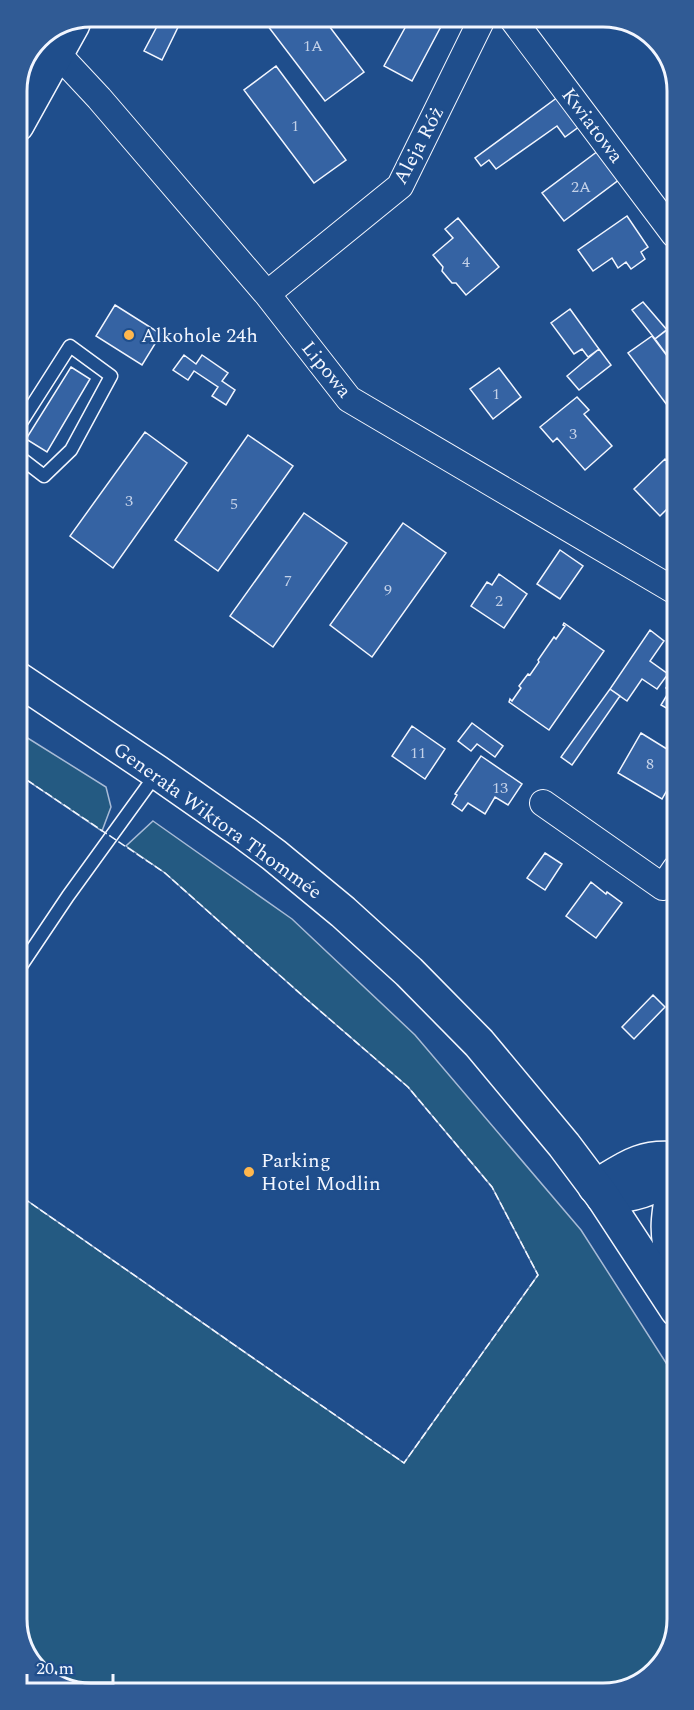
<svg xmlns="http://www.w3.org/2000/svg" width="694" height="1710" font-family="Spectral,serif">
<rect width="100%" height="100%" fill="#1f4e8c"/>
<path fill="#245a82" stroke="#a8bbd7" stroke-width="1.5" d="M18 732 106 787 111 807 102 831 18 774Z
M153 821 292 919 415 1035 581 1230 677 1380V1619L662 1664 627 1690 86 1693 45 1678 20 1643 19 1195 404 1463 538 1275 492 1187 408 1087 304 997 165 873 126 846Z"/>
<path fill="#3563a3" stroke="#f2f6ff" stroke-width="1.5" d="M162 17H183L162 60 144 51Z
M261 17H325L323 18 364 72 325 101Z
M411 17H446L412 81 384 66Z
M276 66 346 160 314 183 244 90Z
M558 97 580 126 565 137 557 126 496 169 489 160 481 166 475 158Z
M598 151 620 179 564 221 542 193Z
M627 216 648 247 641 252 645 259 631 269 626 262 618 268 612 258 593 271 578 250Z
M458 218 499 267 466 295 456 283H452L442 271 443 267 433 255 453 238 445 229Z
M643 302 667 330 655 339 632 310Z
M115 305 161 334 142 365 96 336Z
M570 309 599 349 588 357 582 349 574 354 551 323Z
M674 324V365L655 339Z
M652 336 674 365 675 412 673 413 628 353Z
M599 349 611 365 579 390 567 376Z
M184 355 196 364 202 355 228 373 222 381 235 390 226 405 212 396 218 387 194 371 188 380 173 370Z
M71 367 90 379 47 452 26 439Z
M499 368 521 397 493 419 470 389Z
M577 397 589 410 584 414 612 446 585 470 557 438 553 442 540 427Z
M145 432 187 463 113 568 70 536Z
M248 435 293 466 218 571 175 540Z
M665 459 675 469V509L673 511 669 507 660 516 634 489Z
M304 513 347 543 273 647 230 616Z
M403 523 446 553 372 657 330 625Z
M560 550 583 566 560 599 537 584Z
M499 574 527 594 504 628 471 606 487 582 492 585Z
M564 623 604 651 549 730 509 702 510 699 512 701 521 688 519 686 528 674 530 675 539 662 538 660 554 637 556 639 565 626 563 625Z
M650 630 664 641 650 661 668 674 657 689 642 679 627 701 610 689Z
M675 672V713L661 705 670 690 666 688Z
M610 689 620 696 572 765 561 757Z
M472 723 503 746 495 757 477 744 471 751 458 741Z
M412 726 445 749 425 779 392 756Z
M641 733 675 754V776L662 799 618 773Z
M481 756 522 784 508 805 495 797 485 814 468 803 462 811 452 804 457 795 455 794Z
M545 853 562 864 545 890 527 878Z
M591 882 606 894 607 892 622 903 596 938 566 916Z
M653 995 665 1007 634 1039 622 1027Z"/>
<g fill="none" stroke-linecap="round" stroke-linejoin="round">
<defs>
<path id="lane" d="M17 429 70 346 111 376 71 450 44 476 18 456
M19 969 68 896 157 773"/>
<path id="street" d="M511 17 674 234
M40 38 57 53 99 98 267 294 349 399 675 591
M267 294 400 186 483 17
M543 803 663 887 676 868"/>
<path id="secondary" d="M676 1173C668 1215 663 1232 677 1273
M595 1187C625 1169 640 1155 676 1159
M603 1197C633 1196 651 1190 676 1173"/>
<path id="primary" d="M17 125 73 24
M18 679 157 772 243 832 274 855 343 912 409 972 479 1043 564 1145 603 1197 677 1310"/>
</defs>
<use href="#lane" stroke="#f2f6ff" stroke-width="15"/>
<use href="#street" stroke="#f2f6ff" stroke-width="28"/>
<use href="#secondary" stroke="#f2f6ff" stroke-width="36"/>
<use href="#primary" stroke="#f2f6ff" stroke-width="36"/>
<use href="#lane" stroke="#1f4e8c" stroke-width="12"/>
<use href="#street" stroke="#1f4e8c" stroke-width="26"/>
<use href="#secondary" stroke="#1f4e8c" stroke-width="33"/>
<use href="#primary" stroke="#1f4e8c" stroke-width="33"/>
<path stroke="#f2f6ff" stroke-width="1.5" stroke-dasharray="8 3" stroke-linecap="butt" d="M18 774 165 873 304 997 408 1087 492 1187 538 1275 404 1463 19 1195"/>
</g>
<g fill="#ffb74d" stroke="#1f4e8c" stroke-width="2">
<circle cx="129" cy="335" r="6"/>
<circle cx="249" cy="1172" r="6"/>
</g>
<g text-anchor="middle" stroke-width="4.5" stroke-linejoin="round" paint-order="stroke">
<g font-size="16" fill="#c3d1e8">
<text x="313" y="51">1A</text>
<text x="295" y="131">1</text>
<text x="581" y="192">2A</text>
<text x="466" y="267">4</text>
<text x="496" y="399">1</text>
<text x="573" y="439">3</text>
<text x="129" y="506">3</text>
<text x="234" y="509">5</text>
<text x="288" y="586">7</text>
<text x="388" y="595">9</text>
<text x="499" y="606">2</text>
<text x="418" y="758">11</text>
<text x="650" y="769">8</text>
<text x="500" y="793">13</text>
</g>
<g font-size="20" fill="#f2f6ff" stroke="#1f4e8c">
<text transform="translate(593 125) rotate(53)" y="7">Kwiatowa</text>
<text transform="translate(418 145) rotate(-62)" y="7">Aleja Róż</text>
<text transform="translate(327 369) rotate(51)" y="7">Lipowa</text>
<text transform="translate(218 820) rotate(36)" y="7">Generała Wiktora Thommée</text>
</g>
<g font-size="20" fill="#f2f6ff" stroke="#1f4e8c" text-anchor="start">
<text x="141" y="342">Alkohole 24h</text>
<text x="261" y="1167">Parking<tspan x="261" dy="23">Hotel Modlin</tspan></text>
</g>
</g>
<path d="M0 0H694V1710H0ZM91 27H603A64 64 0 0 1 667 91V1619A64 64 0 0 1 603 1683H91A64 64 0 0 1 27 1619V91A64 64 0 0 1 91 27Z" fill="#305b95" fill-rule="evenodd"/>
<path fill="none" stroke="#f2f6ff" stroke-width="3" d="M91 27H603A64 64 0 0 1 667 91V1619A64 64 0 0 1 603 1683H91A64 64 0 0 1 27 1619V91A64 64 0 0 1 91 27Z"/>
<path d="M27 1674v9h86v-9" fill="none" stroke="#f2f6ff" stroke-width="3"/>
<text x="36" y="1674" font-size="18" fill="#f2f6ff" stroke="#1f4e8c" stroke-width="4.5" paint-order="stroke">20 m</text>
</svg>
